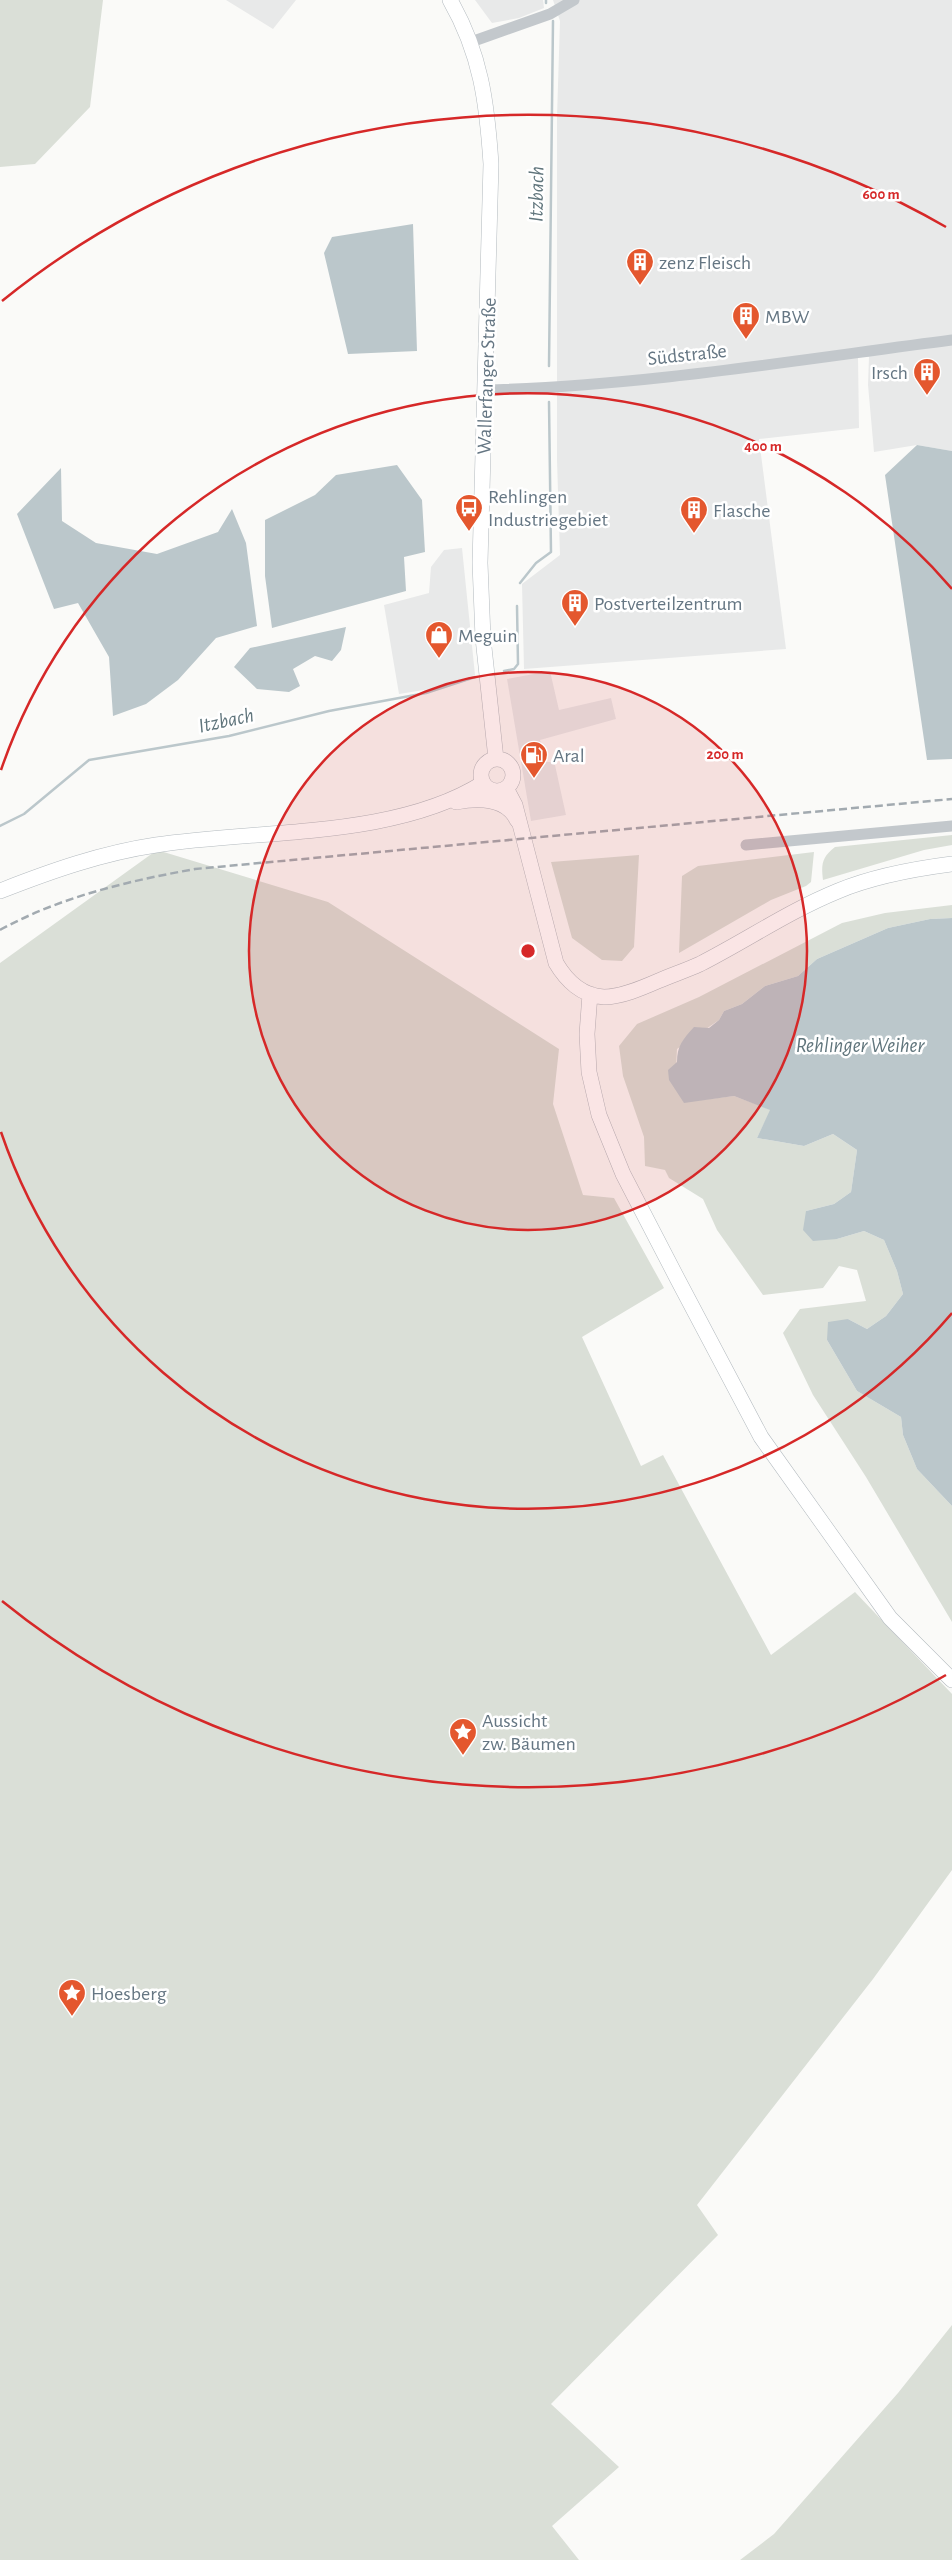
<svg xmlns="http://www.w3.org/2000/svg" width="952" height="2560" font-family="'Alegreya Sans',sans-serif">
<rect width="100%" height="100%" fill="#fafaf8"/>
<path fill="#e8e9e9" d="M226 0H296L273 29Z
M475 0H543L544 8 519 18 492 23Z
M553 0H952V451L917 445 874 452 868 385 869 357H858L859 428 759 439 786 649 524 669 522 584 560 555 557 460V117L560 21Z
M462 548 475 675 430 689 399 694 384 605 429 593 431 567 444 550Z
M550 671 559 710 611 698 616 719 540 740 547 762H552L555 765 566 815 531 821 507 679Z"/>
<path fill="#dadfd7" d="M0 0H103L90 107 35 164 0 167Z
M952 835V845L924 850 823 880C821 864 822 857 835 847Z
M157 850 328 902 559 1049 553 1104 583 1195 614 1198 664 1288 582 1337 641 1466 663 1455 771 1655 855 1592 952 1694V1870L873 1979 697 2205 718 2235 551 2404 619 2467 552 2526 579 2560H0V963Z
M814 852 811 882 806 886 771 900 679 953 682 876 698 866Z
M639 855 634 947 622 961 602 960 572 938 551 862Z
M952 905V918L930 919 888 928 817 959 798 976 765 986 742 1004 724 1011 719 1020 677 1049C676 1066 675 1087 684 1102L734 1096 771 1110 757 1138 804 1146 833 1134 857 1150 851 1192 834 1204 806 1211 837 1239 864 1231 884 1240 897 1271 903 1294 886 1316 867 1329 848 1319 827 1340 857 1391 901 1417 903 1435 917 1469 952 1506V1622L866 1477 813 1395 783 1333 800 1309 866 1301 857 1270 839 1266 823 1288 763 1295 717 1230 703 1199 669 1178 665 1170 645 1166 644 1137 623 1076 619 1046 637 1024 699 997 842 923 885 913Z
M952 2325V2560H740L774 2534 898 2393Z"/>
<path fill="#bbc7cb" d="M413 224 417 351 348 354 324 253 332 237Z
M917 445 952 451V759L927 760 885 475Z
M397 465 422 500 425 552 404 557 406 591 272 628 265 576V520L315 495 336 475Z
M61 468 62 521 96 543 157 554 218 532 232 509 246 543 257 626 216 638 178 680 146 704 113 716 109 657 78 603 54 609 17 514Z
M346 627 341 650 332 661 315 656 293 669 300 686 289 692 257 689 234 667 250 648Z
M952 918V1506L917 1469 903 1435 901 1417 857 1391 827 1340 828 1322 848 1319 867 1329 886 1316 903 1294 897 1271 884 1240 864 1231 837 1239 813 1241 803 1230 806 1211 834 1204 851 1192 857 1150 833 1134 804 1146 757 1138 770 1110 734 1096 684 1103 669 1080 668 1070 677 1062C677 1046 683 1039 694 1027L709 1028 719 1020 724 1011 742 1004 765 986 798 976 817 959 888 928 930 919Z"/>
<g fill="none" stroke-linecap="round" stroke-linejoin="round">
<path stroke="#bbc7cb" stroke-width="2.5" d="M546 0V3
M549 366 553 21
M520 583 536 563 551 552 549 402
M504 671 514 669 518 664 517 606
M0 826 24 814 89 760 229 736 329 711 426 693 475 677"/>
<defs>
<path id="secondary" d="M450 0C481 54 487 103 491 164L480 563 483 638 496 759
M481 775a16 16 0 1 1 32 0a16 16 0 1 1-32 0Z
M506 788 515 805 556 963C566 980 582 996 604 997 621 997 642 988 658 981 672 975 687 970 700 964 747 940 789 911 838 891 874 876 913 869 952 864
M456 802C478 798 506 797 517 820
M0 891C51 871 102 853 156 845 258 829 394 839 483 783
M590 994 587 1034 589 1072 599 1115 623 1174 678 1280 761 1437 890 1618 952 1680"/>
</defs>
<use href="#secondary" stroke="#b3babf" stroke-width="16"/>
<path stroke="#c3c8cc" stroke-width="11" d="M471 42 550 14 574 0
M485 390C641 386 797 360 952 340
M746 845 952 826"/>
<use href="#secondary" stroke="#fff" stroke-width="15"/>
<path stroke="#a2aab0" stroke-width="2.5" stroke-dasharray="8 4" stroke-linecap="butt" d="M0 930C60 897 128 881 195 869L952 799"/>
</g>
<circle cx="528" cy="951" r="279" fill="#d62828" fill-opacity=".12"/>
<g fill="none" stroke="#d62828" stroke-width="2.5">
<circle cx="528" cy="951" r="279"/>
<path d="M952 1313A557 557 0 0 1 1 1132M1 770A557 557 0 0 1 952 589"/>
<path d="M946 1675A836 836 0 0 1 2 1601M2 301A836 836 0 0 1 946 227"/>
</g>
<defs>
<symbol id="building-pin" viewBox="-11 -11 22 30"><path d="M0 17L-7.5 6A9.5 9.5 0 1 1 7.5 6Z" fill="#e4572e" stroke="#fff"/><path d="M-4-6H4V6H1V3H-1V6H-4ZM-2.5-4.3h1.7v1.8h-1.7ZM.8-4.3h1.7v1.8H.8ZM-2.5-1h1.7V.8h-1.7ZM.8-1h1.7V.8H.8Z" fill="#fff"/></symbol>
<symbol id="bus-pin" viewBox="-11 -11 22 30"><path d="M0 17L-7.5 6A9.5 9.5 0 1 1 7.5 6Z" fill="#e4572e" stroke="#fff"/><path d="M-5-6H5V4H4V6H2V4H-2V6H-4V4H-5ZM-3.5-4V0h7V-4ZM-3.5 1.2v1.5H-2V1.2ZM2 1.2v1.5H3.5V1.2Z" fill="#fff"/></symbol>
<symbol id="shop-pin" viewBox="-11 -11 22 30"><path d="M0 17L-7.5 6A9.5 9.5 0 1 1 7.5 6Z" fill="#e4572e" stroke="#fff"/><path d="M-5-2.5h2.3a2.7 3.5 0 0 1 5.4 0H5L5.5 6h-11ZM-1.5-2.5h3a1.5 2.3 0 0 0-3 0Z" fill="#fff"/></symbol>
<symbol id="fuel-pin" viewBox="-11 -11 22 30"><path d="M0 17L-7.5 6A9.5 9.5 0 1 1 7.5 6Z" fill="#e4572e" stroke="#fff"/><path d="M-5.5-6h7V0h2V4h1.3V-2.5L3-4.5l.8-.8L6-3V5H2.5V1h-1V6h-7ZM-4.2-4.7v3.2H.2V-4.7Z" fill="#fff"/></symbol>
<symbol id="sight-pin" viewBox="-11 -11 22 30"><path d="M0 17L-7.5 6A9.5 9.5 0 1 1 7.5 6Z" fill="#e4572e" stroke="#fff"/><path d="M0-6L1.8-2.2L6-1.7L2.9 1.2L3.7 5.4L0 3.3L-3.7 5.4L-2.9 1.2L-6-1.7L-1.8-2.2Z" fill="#fff"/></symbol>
</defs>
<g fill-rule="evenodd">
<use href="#building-pin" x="624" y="246" width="32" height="43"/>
<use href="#building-pin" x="730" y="300" width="32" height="43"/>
<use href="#building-pin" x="911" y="356" width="32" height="43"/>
<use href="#bus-pin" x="453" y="492" width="32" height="43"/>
<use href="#building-pin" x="678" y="494" width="32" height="43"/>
<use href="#building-pin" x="559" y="587" width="32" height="43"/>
<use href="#shop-pin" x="423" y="619" width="32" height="43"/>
<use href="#fuel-pin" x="518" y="739" width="32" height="43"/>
<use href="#sight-pin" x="447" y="1716" width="32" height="43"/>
<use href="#sight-pin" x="56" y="1977" width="32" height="43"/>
</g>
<g text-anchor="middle" stroke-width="5" stroke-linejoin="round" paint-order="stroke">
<g font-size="20" fill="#657683" stroke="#fff" text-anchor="start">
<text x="659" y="269">zenz Fleisch</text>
<text x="765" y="323">MBW</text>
<text x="908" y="379" text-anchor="end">Irsch</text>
<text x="488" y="503">Rehlingen<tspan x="488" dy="23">Industriegebiet</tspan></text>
<text x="713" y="517">Flasche</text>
<text x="594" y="610">Postverteilzentrum</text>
<text x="458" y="642">Meguin</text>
<text x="553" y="762">Aral</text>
<text x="482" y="1727">Aussicht<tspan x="482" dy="23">zw. Bäumen</tspan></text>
<text x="91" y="2000">Hoesberg</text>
</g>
<g font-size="20" fill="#657683" stroke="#fff">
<text transform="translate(687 354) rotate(-6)" y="7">Südstraße</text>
<text transform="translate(486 376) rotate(-88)" y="7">Wallerfanger Straße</text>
</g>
<g font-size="21" font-style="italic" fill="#60757c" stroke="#fff">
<text transform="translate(536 194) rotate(-89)" y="7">Itzbach</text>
<text transform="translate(226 720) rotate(-12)" y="7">Itzbach</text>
<text x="860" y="1052">Rehlinger Weiher</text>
</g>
</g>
<circle cx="528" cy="951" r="8" fill="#d62828" stroke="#fff" stroke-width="2.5"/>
<g font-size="15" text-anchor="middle" font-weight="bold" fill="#d62828" stroke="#fff" stroke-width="5" stroke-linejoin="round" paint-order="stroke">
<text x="881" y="199">600 m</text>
<text x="763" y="451">400 m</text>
<text x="725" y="759">200 m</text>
</g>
</svg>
